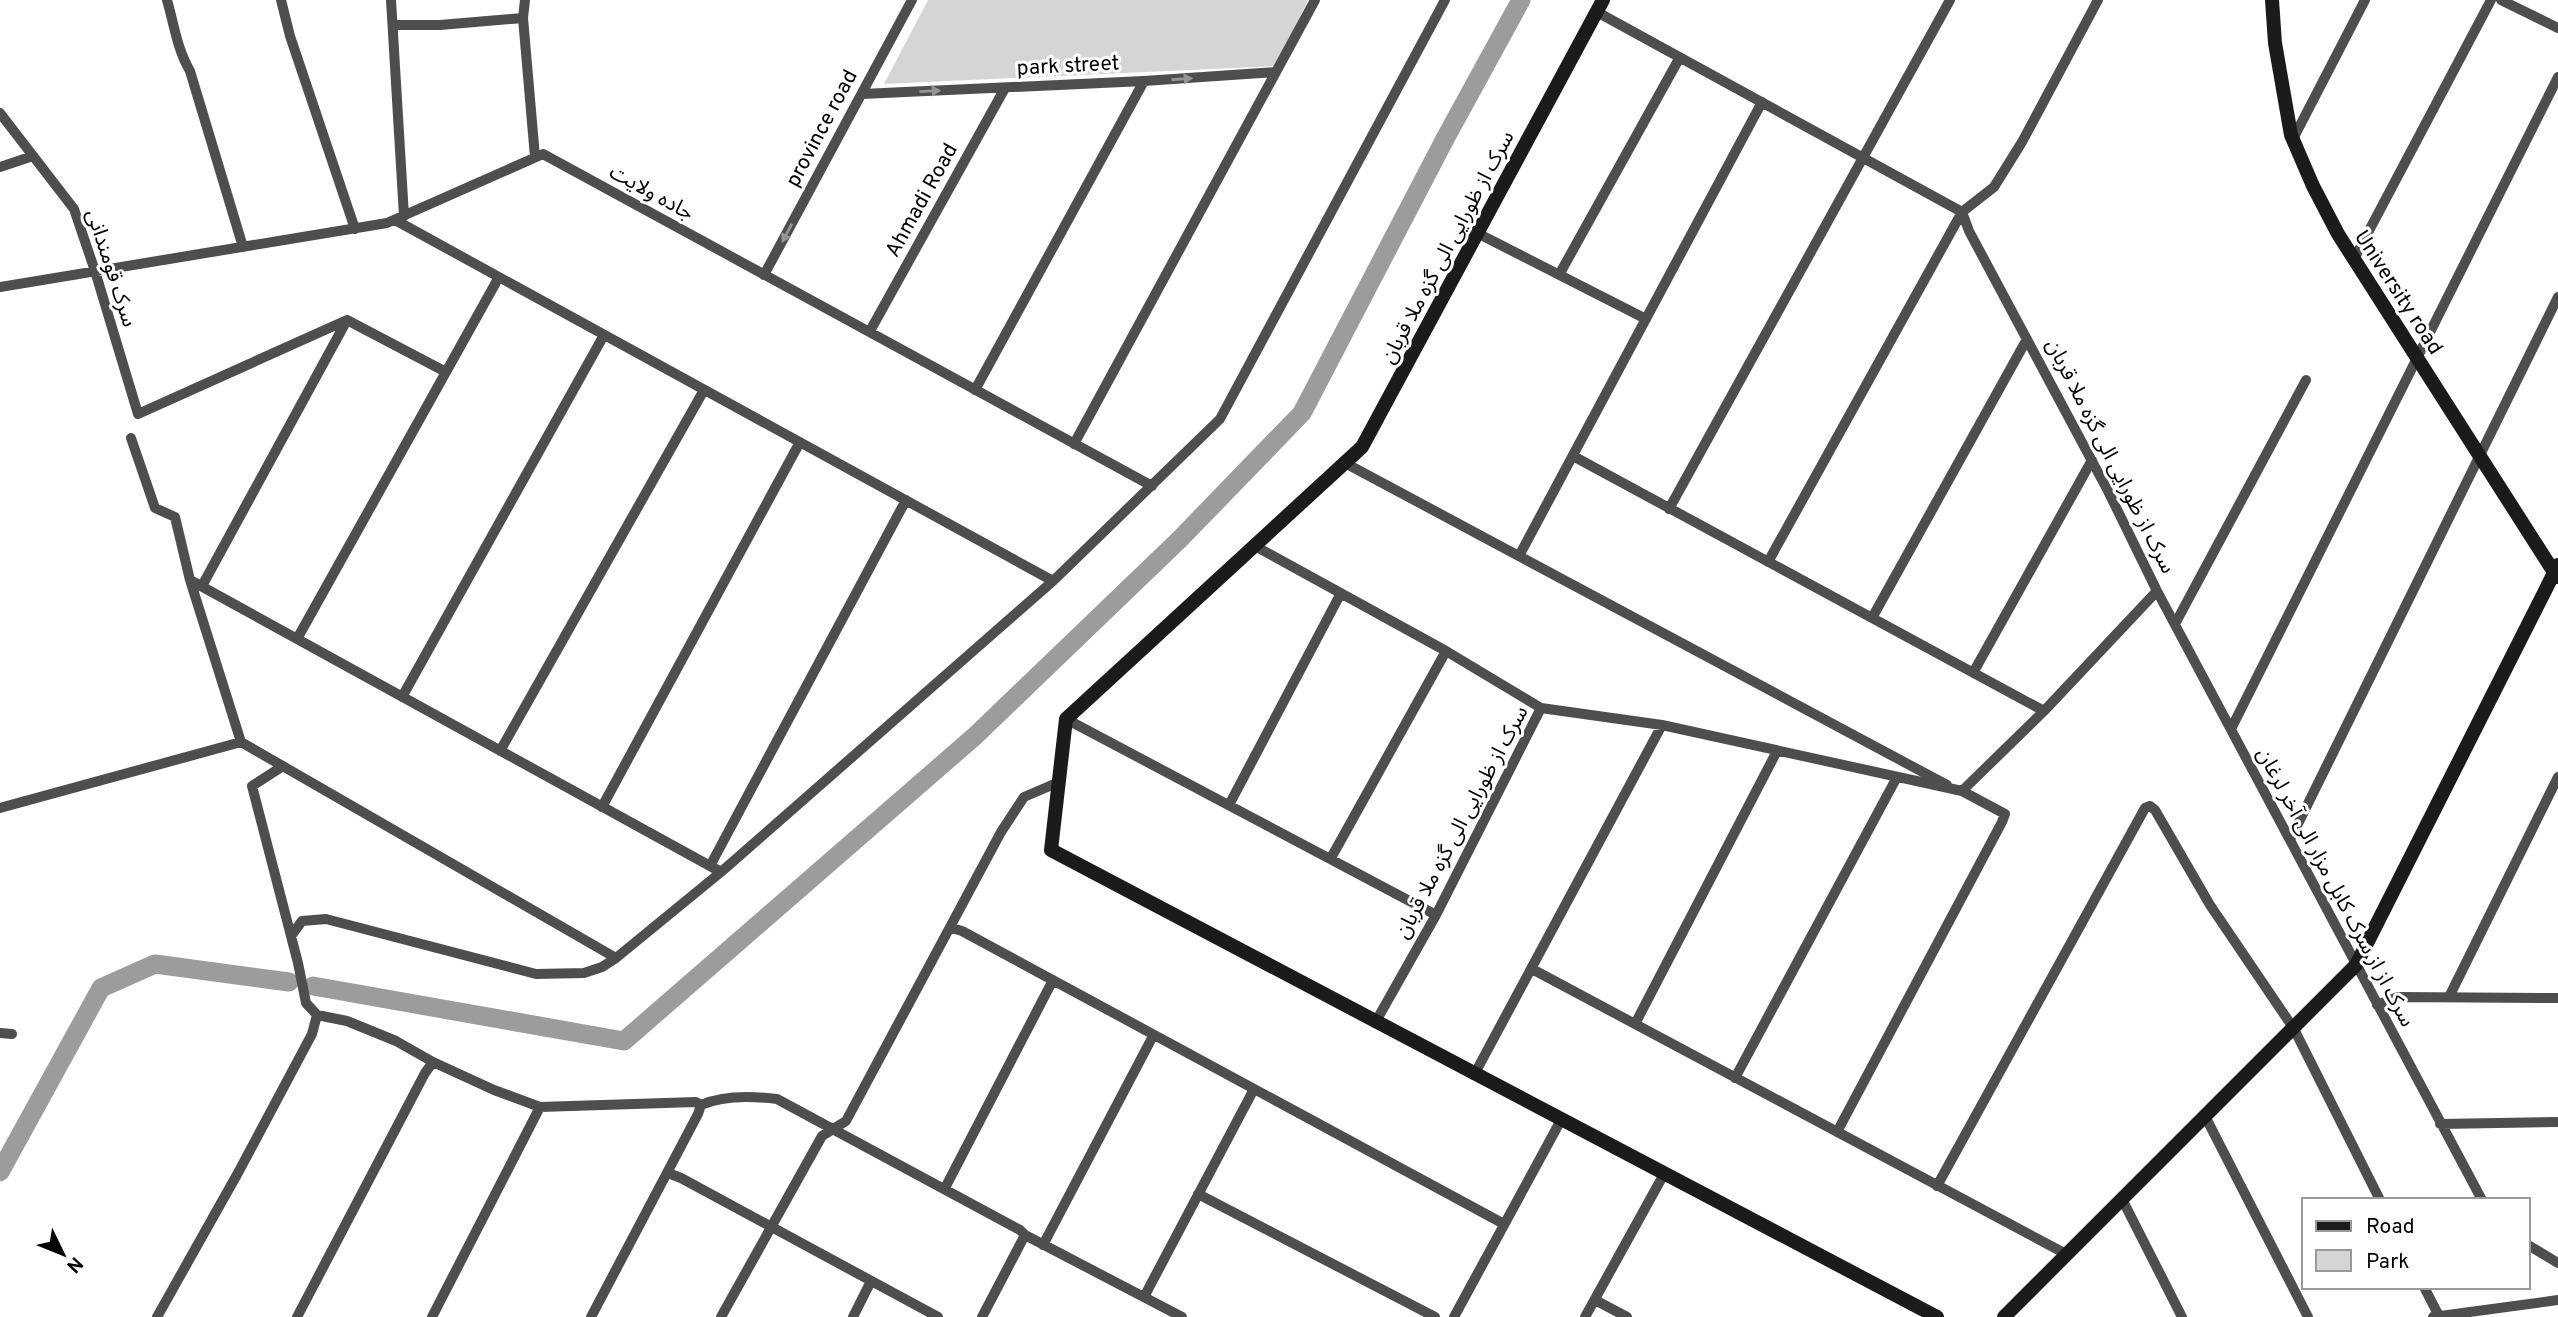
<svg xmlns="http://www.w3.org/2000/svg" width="2558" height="1317" font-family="Overpass,'Noto Sans Arabic',sans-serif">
<rect width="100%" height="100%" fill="#fff"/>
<path fill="#d5d5d5" d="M928 0H1308L1276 66 884 84Z"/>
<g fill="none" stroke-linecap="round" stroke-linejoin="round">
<path stroke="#9c9c9c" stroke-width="19" d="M313 986 624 1041 975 736 1180 539 1302 413 1446 137 1521 0
M0 1172 101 988 155 964 289 982"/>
<path stroke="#4e4e4e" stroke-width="10" d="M167 0C174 24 177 49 190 71L243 247
M281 0 290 36 355 229
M391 0 404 216
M525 0 523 18 535 157
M2501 0 2558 28
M1597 12 1962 212 1969 231 2108 491 2157 591 2482 1200
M393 25H440L523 18
M862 94 1144 81 1276 72
M0 113 74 209 95 271 138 414 347 320 446 372
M2293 139 2365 0
M0 167 33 156
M395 220 1053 581
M1479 234 1646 319
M2354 259 2491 0
M764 275 912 0
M1559 275 1680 57
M0 287 387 223 543 154 1152 486
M870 331 1005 88
M975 390 1144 81
M131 438 155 508 175 517 190 580 241 742
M1074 444 1315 0
M1573 456 2044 711
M1345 463 1947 785
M1669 509 1950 0
M1255 546 1446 651 1541 708
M1519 556 1762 102
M1768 562 1962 212 1994 187 2022 142 2098 0
M190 580 721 872
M202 586 347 320
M1872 618 2027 339
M2175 624 2306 380
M297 639 499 277
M1973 673 2092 460
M402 697 604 335
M1066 719 1436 915
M2231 729 2558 77
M500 751 704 390
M283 766 252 786 298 963 306 1003 317 1015 347 1021 396 1041 433 1062 494 1090 540 1107 696 1102 701 1105
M1229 805 1341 593
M602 807 800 442
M0 808 241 742 616 958 721 872 1053 581 1220 419 1445 0
M2290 840 2558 297
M1331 858 1446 651
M710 866 906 500
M952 928 962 931 1504 1224
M291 936 302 921 326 919 536 974 584 973 602 967 616 958
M1532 969 2066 1254
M2449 997 2558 777
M2377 1005 2398 997 2558 998
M1375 1023 1436 915 1541 708 1662 725 1962 791 2044 711 2157 591
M1635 1024 1777 751
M0 1033 12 1034
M1474 1075 1662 725
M1735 1078 1897 777
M2205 1116 2308 1317
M2440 1124 2558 1122
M1837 1132 2002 822 2005 814 1962 791
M668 1173 681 1178 938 1317
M1937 1186 2145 808 2150 806 2155 810 2210 905 2294 1029 2380 1200
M945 1188 1053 980
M1198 1194 1435 1317
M2122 1199 2182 1317
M1043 1245 1153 1036
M2528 1245 2558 1263
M2424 1287 2439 1316
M1144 1297 1254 1089
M1595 1300 1627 1317
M157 1317 239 1171 312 1034 317 1015
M297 1317 425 1073 433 1062
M432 1317 540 1107
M591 1317 698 1114 701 1105C723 1095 753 1096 777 1099L1020 1230 1025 1235 1182 1317
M721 1317 822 1136 846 1121 1001 832 1024 797 1059 782
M853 1317 871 1281
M982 1317 1025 1235
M1454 1317 1561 1120
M1585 1317 1664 1174
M2433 1317 2558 1300"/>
<path stroke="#1b1b1b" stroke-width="14" d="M1603 0 1362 447 1066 719 1051 850 1937 1317
M2272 0 2275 43 2291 135 2313 186 2338 234 2557 577
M2004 1317 2356 965 2558 565"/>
</g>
<defs><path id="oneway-solid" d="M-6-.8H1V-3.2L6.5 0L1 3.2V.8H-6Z" transform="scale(1.75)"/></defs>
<g fill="#959595">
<use href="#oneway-solid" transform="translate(1182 79) rotate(-4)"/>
<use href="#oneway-solid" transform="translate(930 91) rotate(-3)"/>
<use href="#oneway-solid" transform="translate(787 233) rotate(118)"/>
</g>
<g text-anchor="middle" stroke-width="6" stroke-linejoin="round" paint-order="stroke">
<g font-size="21" fill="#000" stroke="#fff">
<text transform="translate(1068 65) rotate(-3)" y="7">park street</text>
<text transform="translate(821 128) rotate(-62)" y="7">province road</text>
<text transform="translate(652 192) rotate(29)" y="7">جاده ولایت</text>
<text transform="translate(921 200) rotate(-61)" y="7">Ahmadi Road</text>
<text transform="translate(1447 247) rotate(-62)" y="7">سرک از ظورایی الی گزه ملا قربان</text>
<text transform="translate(112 268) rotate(72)" y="7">سرک قومندانی</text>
<text transform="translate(2399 292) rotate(57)" y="7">University road</text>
<text transform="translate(2111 456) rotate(63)" y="7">سرک از ظورایی الی گزه ملا قربان</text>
<text transform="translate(1461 822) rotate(-62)" y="7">سرک از ظورایی الی گزه ملا قربان</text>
<text transform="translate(2336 887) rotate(62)" y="7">سرک از از سرک کابل مزار الی آخر لرغان</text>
</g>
</g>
<rect x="2302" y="1198" width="228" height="91" fill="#ffffff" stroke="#999999" stroke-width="2"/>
<rect x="2316" y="1221" width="35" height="10" fill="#1b1b1b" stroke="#999999" stroke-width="2"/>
<text x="2366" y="1233" font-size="21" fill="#000000">Road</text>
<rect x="2316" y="1250" width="35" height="21" fill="#d5d5d5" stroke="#999999" stroke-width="2"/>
<text x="2366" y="1268" font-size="21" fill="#000000">Park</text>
<g transform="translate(63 1254) rotate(133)" stroke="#ffffff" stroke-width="5" paint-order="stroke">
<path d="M0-5L12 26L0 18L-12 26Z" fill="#000000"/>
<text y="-10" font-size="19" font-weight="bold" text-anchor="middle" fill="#000000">N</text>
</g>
</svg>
